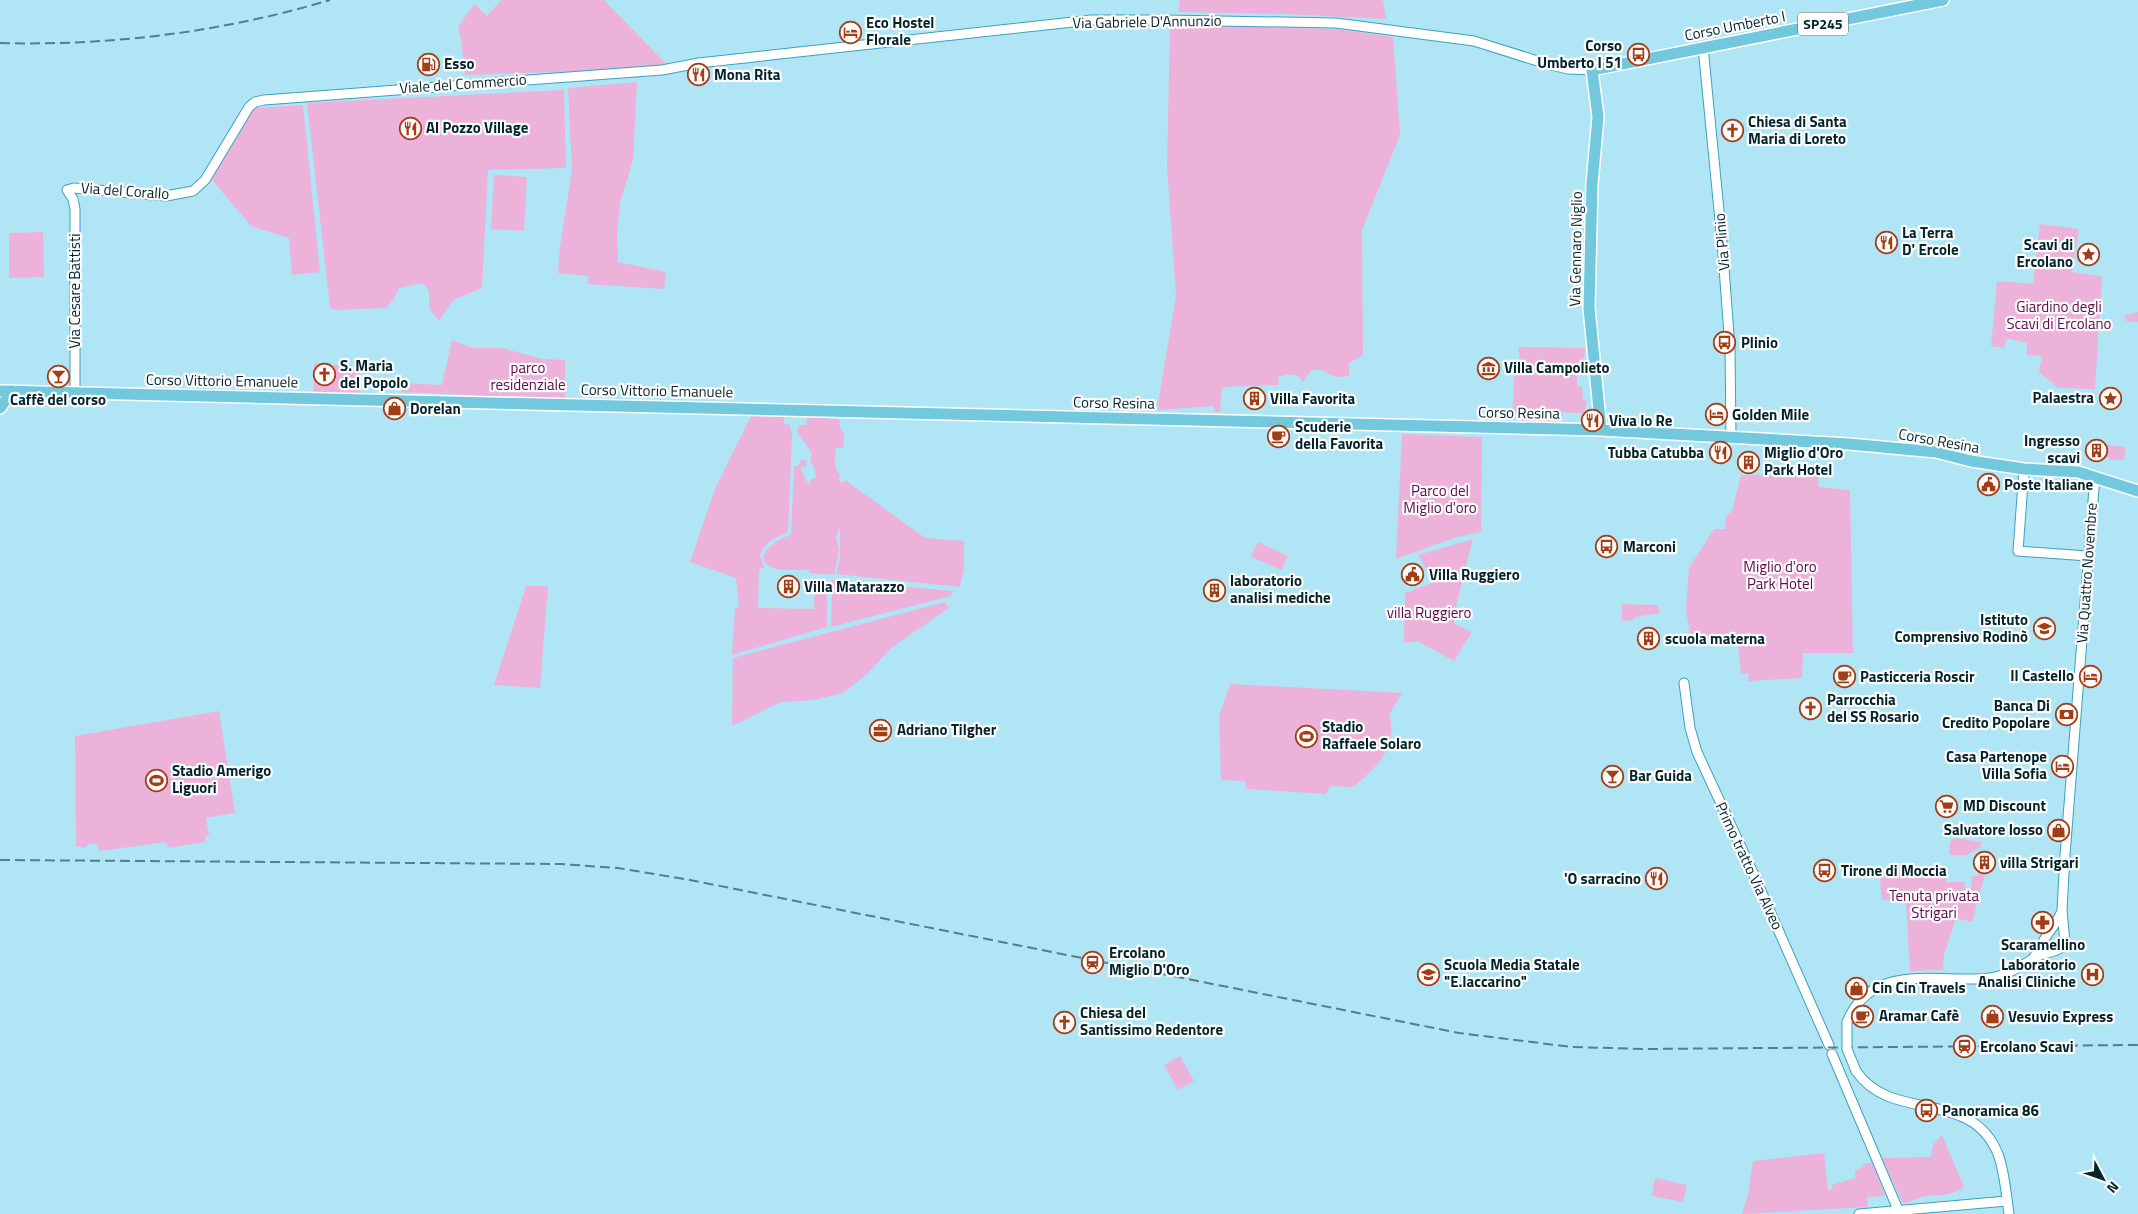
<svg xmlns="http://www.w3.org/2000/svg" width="2138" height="1214" font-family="'Titillium Web',sans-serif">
<rect width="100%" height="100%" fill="#b0e5f6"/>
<path fill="#edb2d9" d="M501 0H604L670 68 465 75 461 40 458 27 474 4 487 16Z
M1180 0H1383L1386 19 1285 14 1178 12Z
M1170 25 1337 29 1393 37 1400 135 1362 230 1363 355 1349 363V376L1336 377 1321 370H1311L1303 382C1297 372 1288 374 1278 377L1279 385 1222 387 1220 412H1214V406L1157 410 1176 296 1167 167Z
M637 82 633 160 620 202 617 234 618 262 666 272 664 289 587 284 589 276 558 273 560 246 572 170 568 88Z
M564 90 566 168 488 170 482 288 453 300 439 321 429 308V291L423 283 399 288 393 300 386 308 333 310 330 307 307 103Z
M303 105 320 272 292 275 289 238 251 226 211 179 248 114 255 108Z
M494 175 527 177 524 231 491 229Z
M2040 224 2079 229 2072 272 2102 276 2095 389 2058 388 2039 372 2042 356 2027 355V343L2007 338 2004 348 1991 346 1997 281 2033 284Z
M43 232 44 277 9 278V233Z
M2138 312V322L2126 321 2124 316Z
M452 340 473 348H502L542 359 565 360V399L401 392 402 383 442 385Z
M1518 347 1585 348 1583 373 1577 374V386L1582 387 1583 399 1587 402 1584 413 1552 412V421H1522L1521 414H1513L1514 379 1520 362Z
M314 363 360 368V393H314Z
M751 416H784V424L790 425 792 435 788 532C775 538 766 541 760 555L764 567 759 570 758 608 814 609 815 578 827 580V627L732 655 735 608 739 607 736 578 690 562 715 489Z
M807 417 839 419 840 428 844 433 843 448H836C834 457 834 468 840 475L839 481 842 483 845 480 925 538 964 541V567L960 587 836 574 840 558V527L836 537 839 550 834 575 809 573V569C803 570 778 571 773 568 748 558 778 538 791 535L794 466H798L802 459 807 461 806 466 800 468 809 485 811 479 816 478 814 467 810 461 812 453 797 432 799 425H806Z
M1402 434 1482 437 1481 532 1457 537 1396 559Z
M2107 445 2126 447 2124 460H2110V458L2106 456Z
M1741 475H1818L1819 487 1850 490 1853 653H1803L1802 678 1748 681 1749 674 1741 673 1737 634 1691 638 1686 610 1689 568 1714 529H1725L1726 516 1732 511Z
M1473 539 1453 618 1455 624 1472 632 1454 661 1417 641 1404 643 1405 593 1434 582 1418 555Z
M1258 542 1288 556 1281 570 1251 557Z
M832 580 953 591 951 596 831 627Z
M526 586H548L540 688 494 685Z
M945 602 949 608 891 648 868 673 843 693 814 700 781 702 732 726 733 658Z
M1622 604 1658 605 1660 613 1635 617 1633 620 1622 621Z
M1230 684 1402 693 1389 715C1399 747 1376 768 1353 787L1330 786 1326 794 1248 789 1245 786V781L1221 780 1219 716Z
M219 711 235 813 206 818 209 835 205 836V842L169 848 166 842 100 851 96 844H89L85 848 76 846 75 736Z
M1953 839C1963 838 1971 841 1981 842V847L1967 855H1949L1950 842Z
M1979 866 1987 867 1972 922 1956 918 1944 955 1943 970 1910 971 1906 903 1900 899 1882 900 1879 871 1947 869 1946 882H1964L1965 887 1971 888 1972 876H1978Z
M1180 1056 1194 1081 1178 1090 1164 1065Z
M1942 1135 1964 1187C1951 1197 1937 1194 1921 1197 1914 1199 1911 1203 1903 1203L1882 1158 1931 1157 1933 1145Z
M1824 1153 1828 1190 1832 1189V1185L1855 1178V1170L1863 1167 1864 1164 1873 1162 1885 1196 1867 1197 1868 1207 1742 1214 1748 1195 1753 1161Z
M1655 1178 1687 1185 1683 1202 1652 1196Z"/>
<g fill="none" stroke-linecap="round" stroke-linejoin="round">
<defs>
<path id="tertiary" d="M1703 47 1722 241 1730 348 1731 437
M75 393V209L73 199 67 190 74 188 166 196 193 191 205 180 249 107 255 102 264 100 662 70 699 63 1091 20H1165L1336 23 1474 41 1547 64 1568 69 1592 70
M2024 469 2018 551 2088 556
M1684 683 1690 728 1697 752 1754 875 1829 1045
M2034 957C2041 950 2042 942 2047 935 2052 928 2057 922 2061 913
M1847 1022C1873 960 1939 984 1990 978 2007 976 2024 964 2038 956 2047 952 2060 952 2065 943L2062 910 2065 855 2095 476
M1832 1054 1899 1212
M1856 1071C1892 1124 1971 1087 1998 1154 2005 1173 2006 1194 2009 1214
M1859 1214 2007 1201"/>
<path id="primary" d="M0 391 1601 430 1849 444 1936 452 1971 461 2024 469 2078 472 2138 491
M0 408 12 391
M1601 430 1589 308 1592 184 1598 117 1592 70 1943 0"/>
</defs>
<use href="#tertiary" stroke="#3ea0bc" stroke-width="11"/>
<use href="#primary" stroke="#fff" stroke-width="14"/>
<use href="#tertiary" stroke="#fff" stroke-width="9"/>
<use href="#primary" stroke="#72c8dc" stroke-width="11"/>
<path stroke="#547e8a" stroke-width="2" stroke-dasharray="10 5" stroke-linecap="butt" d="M0 43C111 46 223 32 330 0
M0 860 561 864 618 868 690 880 1459 1033 1572 1047 1645 1049 2138 1045"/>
<defs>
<path id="tertiary-bridge" d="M1847 1022V1049L1856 1071"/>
</defs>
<use href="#tertiary-bridge" stroke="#3ea0bc" stroke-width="11" stroke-linecap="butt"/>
<use href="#tertiary-bridge" stroke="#fff" stroke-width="9"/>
</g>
<defs>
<symbol id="hotel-ring" viewBox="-11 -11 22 22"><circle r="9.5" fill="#fcfcfc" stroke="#a33d15" stroke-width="1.5"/><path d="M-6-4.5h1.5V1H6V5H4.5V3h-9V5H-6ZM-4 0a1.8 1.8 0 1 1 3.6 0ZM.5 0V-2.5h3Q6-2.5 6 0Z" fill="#a33d15"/></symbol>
<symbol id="bus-ring" viewBox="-11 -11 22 22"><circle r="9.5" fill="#fcfcfc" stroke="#a33d15" stroke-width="1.5"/><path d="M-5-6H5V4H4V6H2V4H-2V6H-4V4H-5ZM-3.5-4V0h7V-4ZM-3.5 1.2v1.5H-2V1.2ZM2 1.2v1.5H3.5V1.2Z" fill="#a33d15"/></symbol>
<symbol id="fuel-ring" viewBox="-11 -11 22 22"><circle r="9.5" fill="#fcfcfc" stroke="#a33d15" stroke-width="1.5"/><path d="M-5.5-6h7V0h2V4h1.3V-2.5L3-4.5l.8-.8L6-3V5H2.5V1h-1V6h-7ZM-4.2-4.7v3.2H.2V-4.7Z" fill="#a33d15"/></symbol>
<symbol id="restaurant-ring" viewBox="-11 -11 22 22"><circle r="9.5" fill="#fcfcfc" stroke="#a33d15" stroke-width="1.5"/><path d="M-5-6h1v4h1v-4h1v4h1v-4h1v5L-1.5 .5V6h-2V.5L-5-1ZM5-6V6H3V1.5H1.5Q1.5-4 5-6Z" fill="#a33d15"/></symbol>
<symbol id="church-ring" viewBox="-11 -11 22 22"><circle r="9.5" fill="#fcfcfc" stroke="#a33d15" stroke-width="1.5"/><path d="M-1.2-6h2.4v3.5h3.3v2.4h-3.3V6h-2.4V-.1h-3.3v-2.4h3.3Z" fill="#a33d15"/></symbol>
<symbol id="sight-ring" viewBox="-11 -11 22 22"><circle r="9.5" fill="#fcfcfc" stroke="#a33d15" stroke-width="1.5"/><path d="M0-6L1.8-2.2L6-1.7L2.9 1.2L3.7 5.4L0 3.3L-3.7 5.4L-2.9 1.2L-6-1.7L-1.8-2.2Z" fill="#a33d15"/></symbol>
<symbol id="museum-ring" viewBox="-11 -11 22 22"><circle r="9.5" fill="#fcfcfc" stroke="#a33d15" stroke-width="1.5"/><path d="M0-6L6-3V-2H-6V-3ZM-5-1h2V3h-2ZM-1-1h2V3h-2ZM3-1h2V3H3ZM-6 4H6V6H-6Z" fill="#a33d15"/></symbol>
<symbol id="bar-ring" viewBox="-11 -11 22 22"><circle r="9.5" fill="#fcfcfc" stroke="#a33d15" stroke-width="1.5"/><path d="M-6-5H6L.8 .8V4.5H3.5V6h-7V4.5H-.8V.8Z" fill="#a33d15"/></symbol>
<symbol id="building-ring" viewBox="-11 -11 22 22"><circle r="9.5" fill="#fcfcfc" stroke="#a33d15" stroke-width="1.5"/><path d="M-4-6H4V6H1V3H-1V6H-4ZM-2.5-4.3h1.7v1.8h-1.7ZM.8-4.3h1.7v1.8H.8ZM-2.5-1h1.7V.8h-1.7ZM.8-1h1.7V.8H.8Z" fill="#a33d15"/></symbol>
<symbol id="shop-ring" viewBox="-11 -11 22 22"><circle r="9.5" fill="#fcfcfc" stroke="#a33d15" stroke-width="1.5"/><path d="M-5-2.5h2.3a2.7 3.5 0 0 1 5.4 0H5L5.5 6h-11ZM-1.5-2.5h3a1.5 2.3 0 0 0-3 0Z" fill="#a33d15"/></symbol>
<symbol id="cafe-ring" viewBox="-11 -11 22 22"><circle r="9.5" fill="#fcfcfc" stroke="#a33d15" stroke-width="1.5"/><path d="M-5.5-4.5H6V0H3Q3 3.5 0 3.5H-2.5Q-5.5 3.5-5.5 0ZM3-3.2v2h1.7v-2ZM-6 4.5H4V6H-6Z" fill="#a33d15"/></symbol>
<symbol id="civic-ring" viewBox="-11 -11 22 22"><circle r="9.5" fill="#fcfcfc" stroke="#a33d15" stroke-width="1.5"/><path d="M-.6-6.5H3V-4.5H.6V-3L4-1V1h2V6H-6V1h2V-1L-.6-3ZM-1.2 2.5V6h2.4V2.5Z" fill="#a33d15"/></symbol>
<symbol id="school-ring" viewBox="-11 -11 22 22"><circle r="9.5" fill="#fcfcfc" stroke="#a33d15" stroke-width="1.5"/><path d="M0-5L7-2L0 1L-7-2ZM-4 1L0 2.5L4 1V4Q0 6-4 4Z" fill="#a33d15"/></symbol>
<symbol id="bank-ring" viewBox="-11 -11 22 22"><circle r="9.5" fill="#fcfcfc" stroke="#a33d15" stroke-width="1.5"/><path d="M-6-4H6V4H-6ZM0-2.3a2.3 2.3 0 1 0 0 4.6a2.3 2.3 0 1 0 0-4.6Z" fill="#a33d15"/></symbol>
<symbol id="office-ring" viewBox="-11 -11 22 22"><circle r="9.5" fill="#fcfcfc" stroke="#a33d15" stroke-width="1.5"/><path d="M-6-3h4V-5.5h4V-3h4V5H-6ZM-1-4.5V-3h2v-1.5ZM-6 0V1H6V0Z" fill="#a33d15"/></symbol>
<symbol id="stadium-ring" viewBox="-11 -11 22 22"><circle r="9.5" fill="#fcfcfc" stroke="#a33d15" stroke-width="1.5"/><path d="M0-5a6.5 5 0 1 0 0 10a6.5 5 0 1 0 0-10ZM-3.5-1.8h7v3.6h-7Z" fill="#a33d15"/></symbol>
<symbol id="supermarket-ring" viewBox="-11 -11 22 22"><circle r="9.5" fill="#fcfcfc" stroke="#a33d15" stroke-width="1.5"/><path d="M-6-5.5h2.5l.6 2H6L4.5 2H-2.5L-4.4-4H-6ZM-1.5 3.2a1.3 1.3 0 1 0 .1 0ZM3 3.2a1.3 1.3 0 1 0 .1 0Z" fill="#a33d15"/></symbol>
<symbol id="pharmacy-ring" viewBox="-11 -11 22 22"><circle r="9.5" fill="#fcfcfc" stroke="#a33d15" stroke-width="1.5"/><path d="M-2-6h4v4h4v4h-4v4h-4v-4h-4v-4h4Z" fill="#a33d15"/></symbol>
<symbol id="station-ring" viewBox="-11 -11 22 22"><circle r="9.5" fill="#fcfcfc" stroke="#a33d15" stroke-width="1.5"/><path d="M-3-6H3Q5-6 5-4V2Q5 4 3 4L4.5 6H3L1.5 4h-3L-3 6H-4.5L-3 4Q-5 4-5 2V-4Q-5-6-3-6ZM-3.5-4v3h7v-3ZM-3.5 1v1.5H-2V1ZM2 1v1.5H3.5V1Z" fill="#a33d15"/></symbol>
<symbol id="hospital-ring" viewBox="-11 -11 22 22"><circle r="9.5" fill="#fcfcfc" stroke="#a33d15" stroke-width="1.5"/><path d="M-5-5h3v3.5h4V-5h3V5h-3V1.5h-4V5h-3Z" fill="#a33d15"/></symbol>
</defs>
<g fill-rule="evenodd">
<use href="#hotel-ring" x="838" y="20" width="25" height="25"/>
<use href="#bus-ring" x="1626" y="42" width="25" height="25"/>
<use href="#fuel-ring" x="416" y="52" width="25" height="25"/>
<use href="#restaurant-ring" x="686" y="62" width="25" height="25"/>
<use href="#restaurant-ring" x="398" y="116" width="25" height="25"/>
<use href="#church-ring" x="1720" y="118" width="25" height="25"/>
<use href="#restaurant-ring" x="1874" y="230" width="25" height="25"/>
<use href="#sight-ring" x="2076" y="242" width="25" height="25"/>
<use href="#bus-ring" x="1712" y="330" width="25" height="25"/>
<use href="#museum-ring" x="1476" y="356" width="25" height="25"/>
<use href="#church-ring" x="312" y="362" width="25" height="25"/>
<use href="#bar-ring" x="46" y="364" width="25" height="25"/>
<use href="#sight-ring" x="2098" y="386" width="25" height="25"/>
<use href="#building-ring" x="1242" y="386" width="25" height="25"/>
<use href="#shop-ring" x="382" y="396" width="25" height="25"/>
<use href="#hotel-ring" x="1704" y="402" width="25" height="25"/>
<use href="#restaurant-ring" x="1580" y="408" width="25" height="25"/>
<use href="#cafe-ring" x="1266" y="424" width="25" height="25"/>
<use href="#building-ring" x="2084" y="438" width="25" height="25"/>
<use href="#restaurant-ring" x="1708" y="440" width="25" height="25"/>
<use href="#building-ring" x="1736" y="450" width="25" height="25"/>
<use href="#civic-ring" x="1976" y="472" width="25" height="25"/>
<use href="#bus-ring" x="1594" y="534" width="25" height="25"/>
<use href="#civic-ring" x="1400" y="562" width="25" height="25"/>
<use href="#building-ring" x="776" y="574" width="25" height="25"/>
<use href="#building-ring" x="1202" y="578" width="25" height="25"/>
<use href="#school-ring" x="2032" y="616" width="25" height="25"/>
<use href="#building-ring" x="1636" y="626" width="25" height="25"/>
<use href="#hotel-ring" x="2078" y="664" width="25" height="25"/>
<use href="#cafe-ring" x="1832" y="664" width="25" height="25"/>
<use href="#church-ring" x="1798" y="696" width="25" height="25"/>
<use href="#bank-ring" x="2054" y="702" width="25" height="25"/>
<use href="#office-ring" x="868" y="718" width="25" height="25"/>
<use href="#stadium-ring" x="1294" y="724" width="25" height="25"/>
<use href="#hotel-ring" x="2050" y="754" width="25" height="25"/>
<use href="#bar-ring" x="1600" y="764" width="25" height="25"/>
<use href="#stadium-ring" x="144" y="768" width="25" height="25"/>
<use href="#supermarket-ring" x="1934" y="794" width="25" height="25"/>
<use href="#shop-ring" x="2046" y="818" width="25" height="25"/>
<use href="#building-ring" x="1972" y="850" width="25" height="25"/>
<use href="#bus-ring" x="1812" y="858" width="25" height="25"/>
<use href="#restaurant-ring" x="1644" y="866" width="25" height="25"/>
<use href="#pharmacy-ring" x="2030" y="910" width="25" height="25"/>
<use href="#station-ring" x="1080" y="950" width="25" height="25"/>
<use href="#school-ring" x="1416" y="962" width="25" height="25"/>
<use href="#hospital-ring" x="2080" y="962" width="25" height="25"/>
<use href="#shop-ring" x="1844" y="976" width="25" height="25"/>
<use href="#cafe-ring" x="1850" y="1004" width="25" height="25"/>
<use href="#shop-ring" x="1980" y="1004" width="25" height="25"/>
<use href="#church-ring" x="1052" y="1010" width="25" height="25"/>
<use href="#station-ring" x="1952" y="1034" width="25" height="25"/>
<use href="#bus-ring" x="1914" y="1098" width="25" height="25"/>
</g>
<g text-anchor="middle" stroke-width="4.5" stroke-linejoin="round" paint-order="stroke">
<rect fill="#fcfcfc" stroke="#4e656a" stroke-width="1" x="1798" y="12.5" width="50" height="23" rx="4"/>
<g font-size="14" font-weight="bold" fill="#04242c">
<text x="1823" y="29">SP245</text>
</g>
<g font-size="15" fill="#04242c" stroke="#fcfcfc">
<text transform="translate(1147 22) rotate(-1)" y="5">Via Gabriele D'Annunzio</text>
<text transform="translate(1735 26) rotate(-11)" y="5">Corso Umberto I</text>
<text transform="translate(463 84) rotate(-4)" y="5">Viale del Commercio</text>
<text transform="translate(125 191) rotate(4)" y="5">Via del Corallo</text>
<text transform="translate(1722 242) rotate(-95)" y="5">Via Plinio</text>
<text transform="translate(1576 249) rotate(-89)" y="5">Via Gennaro Niglio</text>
<text transform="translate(75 291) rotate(-90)" y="5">Via Cesare Battisti</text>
<text transform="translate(222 381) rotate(1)" y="5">Corso Vittorio Emanuele</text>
<text transform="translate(657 391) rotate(1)" y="5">Corso Vittorio Emanuele</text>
<text transform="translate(1114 403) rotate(1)" y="5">Corso Resina</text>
<text transform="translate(1519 413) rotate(1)" y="5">Corso Resina</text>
<text transform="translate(1939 441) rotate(10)" y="5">Corso Resina</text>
<text transform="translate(2087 573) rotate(-86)" y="5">Via Quattro Novembre</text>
<text transform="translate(1749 866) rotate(65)" y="5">Primo tratto Via Alveo</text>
</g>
<g font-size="15" font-weight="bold" fill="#04242c" stroke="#fcfcfc" text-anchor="start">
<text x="866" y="28">Eco Hostel<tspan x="866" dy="17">Florale</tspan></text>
<text x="1622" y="51" text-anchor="end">Corso<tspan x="1622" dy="17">Umberto I 51</tspan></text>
<text x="444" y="69">Esso</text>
<text x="714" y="80">Mona Rita</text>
<text x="1748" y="127">Chiesa di Santa<tspan x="1748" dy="17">Maria di Loreto</tspan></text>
<text x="426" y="133">Al Pozzo Village</text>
<text x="1902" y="238">La Terra<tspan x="1902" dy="17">D' Ercole</tspan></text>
<text x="2073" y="250" text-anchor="end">Scavi di<tspan x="2073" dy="17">Ercolano</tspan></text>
<text x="1741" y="348">Plinio</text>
<text x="340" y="371">S. Maria<tspan x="340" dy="17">del Popolo</tspan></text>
<text x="1504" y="373">Villa Campolieto</text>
<text x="2094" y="403" text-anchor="end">Palaestra</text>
<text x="1270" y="404">Villa Favorita</text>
<text x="58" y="405" text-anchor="middle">Caffè del corso</text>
<text x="410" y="414">Dorelan</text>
<text x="1732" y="420">Golden Mile</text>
<text x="1609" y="426">Viva lo Re</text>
<text x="1295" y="432">Scuderie<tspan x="1295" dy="17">della Favorita</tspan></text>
<text x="2080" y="446" text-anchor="end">Ingresso<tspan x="2080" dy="17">scavi</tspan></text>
<text x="1704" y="458" text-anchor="end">Tubba Catubba</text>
<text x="1764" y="458">Miglio d'Oro<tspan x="1764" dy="17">Park Hotel</tspan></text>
<text x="2004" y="490">Poste Italiane</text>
<text x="1623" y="552">Marconi</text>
<text x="1429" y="580">Villa Ruggiero</text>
<text x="1230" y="586">laboratorio<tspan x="1230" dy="17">analisi mediche</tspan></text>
<text x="804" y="592">Villa Matarazzo</text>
<text x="2028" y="625" text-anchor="end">Istituto<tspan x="2028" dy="17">Comprensivo Rodinò</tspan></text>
<text x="1665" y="644">scuola materna</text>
<text x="2074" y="681" text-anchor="end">Il Castello</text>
<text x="1860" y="682">Pasticceria Roscir</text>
<text x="1827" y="705">Parrocchia<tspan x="1827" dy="17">del SS Rosario</tspan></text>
<text x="2050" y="711" text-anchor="end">Banca Di<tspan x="2050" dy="17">Credito Popolare</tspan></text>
<text x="1322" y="732">Stadio<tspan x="1322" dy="17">Raffaele Solaro</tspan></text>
<text x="897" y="735">Adriano Tilgher</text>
<text x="2047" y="762" text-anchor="end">Casa Partenope<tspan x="2047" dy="17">Villa Sofia</tspan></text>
<text x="172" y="776">Stadio Amerigo<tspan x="172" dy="17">Liguori</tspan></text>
<text x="1629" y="781">Bar Guida</text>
<text x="1963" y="811">MD Discount</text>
<text x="2043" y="835" text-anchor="end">Salvatore Iosso</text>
<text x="2000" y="868">villa Strigari</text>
<text x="1841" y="876">Tirone di Moccia</text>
<text x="1641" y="884" text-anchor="end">'O sarracino</text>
<text x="2043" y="950" text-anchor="middle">Scaramellino</text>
<text x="1109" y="958">Ercolano<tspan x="1109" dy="17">Miglio D'Oro</tspan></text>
<text x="1444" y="970">Scuola Media Statale<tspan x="1444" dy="17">"E.Iaccarino"</tspan></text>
<text x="2076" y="970" text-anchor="end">Laboratorio<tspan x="2076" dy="17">Analisi Cliniche</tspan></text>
<text x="1872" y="993">Cin Cin Travels</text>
<text x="1080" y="1018">Chiesa del<tspan x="1080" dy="17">Santissimo Redentore</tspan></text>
<text x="1879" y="1021">Aramar Cafè</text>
<text x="2008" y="1022">Vesuvio Express</text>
<text x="1980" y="1052">Ercolano Scavi</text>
<text x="1942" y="1116">Panoramica 86</text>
</g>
<g font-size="15" fill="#610a4e" stroke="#fcfcfc">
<text x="2059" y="312">Giardino degli<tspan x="2059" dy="17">Scavi di Ercolano</tspan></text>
<text x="528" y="373">parco<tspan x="528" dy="17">residenziale</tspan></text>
<text x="1440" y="496">Parco del<tspan x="1440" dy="17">Miglio d'oro</tspan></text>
<text x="1780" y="572">Miglio d'oro<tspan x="1780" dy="17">Park Hotel</tspan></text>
<text x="1429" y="618">villa Ruggiero</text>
<text x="1934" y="901">Tenuta privata<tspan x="1934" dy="17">Strigari</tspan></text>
</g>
</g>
<g transform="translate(2103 1179) rotate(131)" stroke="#fcfcfc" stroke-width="4" paint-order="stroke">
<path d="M0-4L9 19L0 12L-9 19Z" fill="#04242c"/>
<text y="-8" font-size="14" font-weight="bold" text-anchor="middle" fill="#04242c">N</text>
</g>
</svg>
